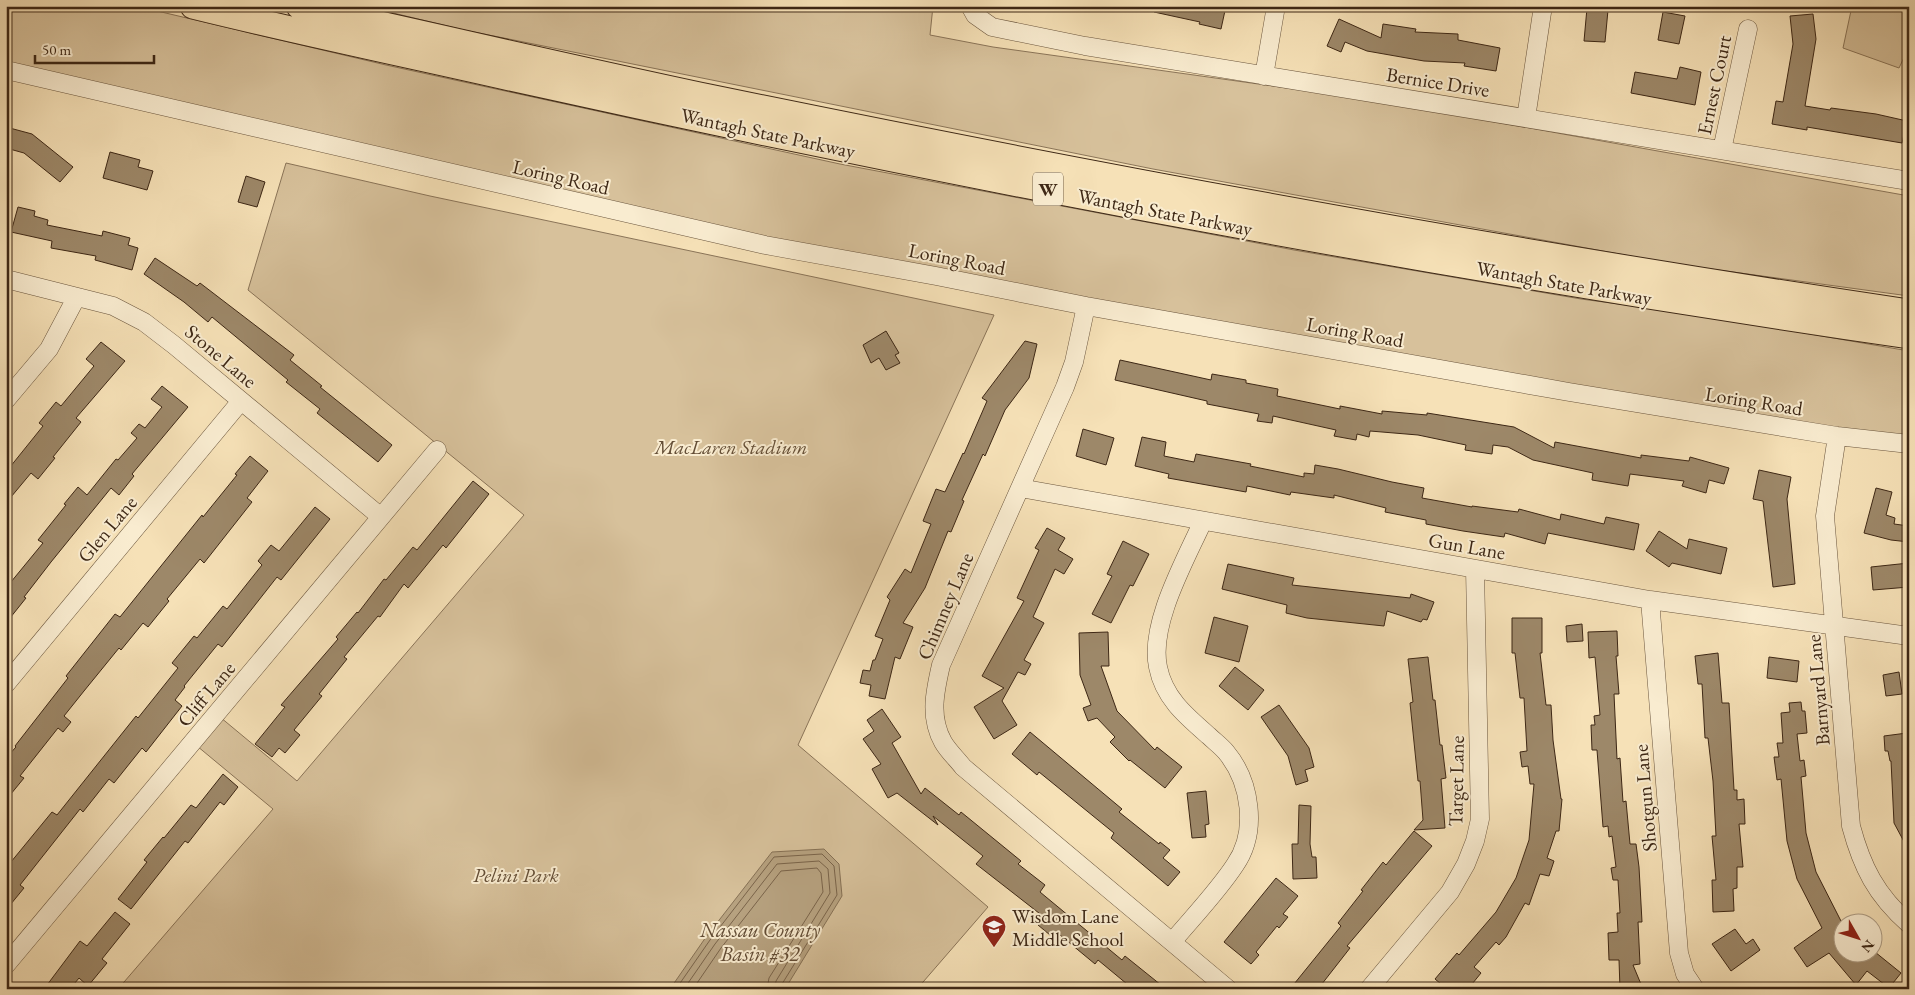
<svg xmlns="http://www.w3.org/2000/svg" width="1915" height="995" font-family="'EB Garamond',serif">
<rect width="100%" height="100%" fill="#f6e1b7"/>
<filter id="stains"><feTurbulence type="fractalNoise" baseFrequency=".004" numOctaves="4"/><feColorMatrix values="0 0 0 0 .2 0 0 0 0 .09 0 0 0 0 .02 0 0 0 .5 -.17"/></filter>
<radialGradient id="worn" r=".72"><stop offset=".6" stop-color="#630" stop-opacity="0"/><stop offset="1" stop-color="#630" stop-opacity=".3"/></radialGradient>
<path fill="#d7c19b" stroke="#8a7458" d="M6 6H136L386 65 840 164 1294 250 1581 299 1694 314 1909 351V436L1834 429 1417 359 769 239 6 64Z
M364 6H933L930 35 993 47 1373 100 1909 196V296L1674 264 1153 169 464 30Z
M1852 6H1909V47L1899 68 1843 48Z
M286 163 430 196 994 315 798 745 988 907 917 989H118L273 809 197 746 220 717 297 781 524 515 248 290Z"/>
<path fill="#b7a280" stroke="#867155" d="M824 849 839 864 842 896 785 989H670L706 937 772 852Z"/>
<g fill="none" stroke-linecap="round" stroke-linejoin="round">
<path stroke="#7a644a" stroke-width="1" d="M676 989 710 940 774 857 822 854 834 866 837 895 782 984 781 989
M684 989 715 944 777 864 819 861 828 869 830 893 776 981 775 989
M693 989 721 948 781 871 817 868 821 873 823 892 769 978 767 989"/>
</g>
<path fill="#9d8869" stroke="#3d2715" d="M1155 6H1226L1221 29 1199 24 1200 22 1154 12Z
M1587 8 1608 10 1605 42 1584 41Z
M1663 12 1685 16 1679 44 1658 40Z
M1813 14 1816 39 1805 106 1830 110 1831 108 1876 114 1907 121 1902 143 1807 127V130L1772 124 1776 101 1783 102 1793 44 1790 16Z
M1339 19 1381 38 1383 24 1416 29 1415 32 1458 34V40L1500 48 1496 71 1464 66 1465 63 1424 61 1367 51 1345 42 1341 52 1327 46Z
M1680 67 1701 72 1695 105 1631 93 1635 72 1677 79Z
M6 127 32 134 73 167 60 182 24 153 6 148Z
M110 152 140 160 138 167 153 171 147 190 103 178Z
M246 176 265 182 257 207 238 202Z
M18 207 35 211 34 216 48 220 47 225 102 236 103 231 130 238 128 245 138 248 132 270 95 260 96 256 51 248 52 241 11 232Z
M155 258 197 286 200 283 294 355 290 360 322 386 320 387 392 445 378 462 317 413 320 409 286 382 288 380 212 317 208 322 184 302 144 274Z
M886 331 899 353 895 355 900 363 886 370 879 358 871 363 863 345Z
M1025 341 1037 344 1029 378 1005 410 985 456 983 454 962 500 964 501 951 532 948 531 925 588 903 623 913 627 900 659 895 657 885 699 869 696 871 685 860 683 863 670 870 671 873 660H875L883 639 875 636 890 600 887 597 905 569 911 573 931 524 923 521 936 489 945 492 963 453 964 454 987 401 982 398Z
M101 342 125 361 76 418 81 422 53 457 55 458 38 479 31 473 6 503V472L43 426 39 423 56 402 61 406 94 366 86 359Z
M1120 360 1211 380 1212 374 1246 380V383L1278 389 1277 396 1340 409V406L1382 414V411L1427 415V413L1514 427 1554 448 1555 442 1641 458V455L1689 461 1690 457 1729 468 1724 484 1709 480 1706 493 1682 486 1684 481 1630 474 1628 486 1592 480 1593 473 1533 460 1508 447 1493 445 1492 454 1465 450 1466 445 1418 435 1370 431 1369 437 1357 434 1356 440 1334 436 1336 430 1273 416 1272 423 1257 421 1259 414 1207 404V401L1115 380Z
M162 386 188 407 132 474 134 476 119 495 111 488 51 562 24 597 26 598 6 623V588L43 543 38 540 66 505 64 504 78 487 87 495 116 459 118 460 137 438 131 433 139 424 145 428 162 407 151 399Z
M1083 429 1114 438 1106 465 1076 456Z
M1142 437 1166 442 1164 456 1194 462 1196 454 1251 464 1250 466 1304 477V473L1314 474 1315 465 1338 469 1392 482 1424 488 1422 498 1472 507V506L1518 512 1519 509 1560 520 1561 514 1604 524 1606 517 1639 524 1634 550 1548 533 1545 544 1505 533 1504 537 1463 531 1426 524V520L1385 512 1386 508 1334 495V498L1291 492 1290 495 1247 486 1246 492 1168 478 1169 474 1135 466Z
M250 456 268 471 247 498 252 502 204 563 200 559 167 599 169 601 148 627 143 623 121 650 119 648 84 691 64 716 71 722 63 732 58 728 20 776 24 778 6 800V758L16 747 15 746 68 678 66 676 115 614 120 617 202 515 203 517 237 475 235 474Z
M1759 470 1791 477 1787 499 1795 584 1773 587 1763 501 1753 499Z
M473 481 489 494 446 548 443 545 408 588 404 584 380 617 378 616 344 657 347 659 319 694 322 696 294 730 300 735 285 753 279 748 272 757 255 744 285 707 281 705 338 639 336 637 357 612 358 613 384 579 386 580 413 547 417 550Z
M1876 488 1892 492 1886 515 1895 518 1894 524 1909 526V542L1891 540 1864 533Z
M315 507 330 519 281 580 277 577 222 647 218 644 184 686 185 687 175 700 182 706 146 752 142 748 114 783 109 779 83 812 80 809 20 885 24 888 6 910V868L52 812 57 815 136 716 138 718 178 668 172 663 194 636 197 638 223 606 227 609 262 565 258 561 271 545 279 551Z
M1047 528 1065 538 1058 550 1073 559 1064 574 1055 569 1033 617 1044 623 1024 660 1031 664 1025 675 1018 672 1002 701 1017 725 994 739 974 707 1004 688 982 676 1024 601 1017 598 1039 550 1035 548Z
M1659 531 1687 549 1689 539 1727 548 1721 574 1672 563 1669 567 1646 551Z
M1123 541 1149 554 1133 586 1130 585 1111 623 1092 614 1112 576 1107 574Z
M1909 563V587L1873 590 1871 567Z
M1228 564 1294 578 1292 585 1410 598 1411 594 1434 602 1427 620 1423 619 1421 622 1387 611 1384 626 1307 618 1286 613 1287 605 1222 589Z
M1214 617 1248 626 1239 662 1205 653Z
M1512 618H1542V653H1540L1546 705H1551L1553 740 1561 799H1562L1559 831H1556L1547 858 1554 861 1549 876 1540 874 1529 905 1525 903 1506 937 1499 945 1496 942 1474 967 1481 973 1468 989H1447L1435 979 1457 953 1459 955 1496 912 1516 878 1529 840 1534 784H1530L1528 766 1522 767 1520 752 1527 751 1524 698H1520L1515 653H1512Z
M1582 624 1583 641 1567 642 1566 626Z
M1617 631 1618 656H1616L1619 694H1614L1617 759 1620 758 1623 802 1626 801 1630 844H1636L1639 867 1642 922H1638L1640 964 1633 965 1643 989H1620L1619 960H1609L1608 933 1618 932 1617 913H1620L1618 880H1613L1611 868 1616 867 1612 836 1609 837 1608 826 1603 827 1597 750H1592L1591 725H1595L1594 716 1600 715 1595 657 1589 658 1588 632Z
M1108 632 1109 666H1101L1117 711 1155 750 1157 747 1182 767 1165 788 1130 760 1129 761 1110 742 1115 737 1097 718 1088 721 1083 708 1091 705 1080 675 1079 633Z
M1718 653 1722 703H1729L1734 790H1737V800L1744 799 1745 824H1739L1743 867H1737V888L1733 889 1734 911 1713 912 1712 880H1716L1712 836H1716L1713 781 1708 738H1705L1702 684H1698L1695 656Z
M1428 657 1433 700H1435L1440 745H1442L1446 778 1441 779 1445 828 1414 830 1423 820 1420 781H1418L1410 703 1413 702 1408 659Z
M1769 657 1799 661 1797 682 1767 678Z
M1235 667 1264 690 1248 710 1219 686Z
M1899 672 1902 694 1886 696 1883 675Z
M1801 702 1802 711H1805L1807 733 1797 734 1800 761 1804 760 1806 776 1801 777 1806 833 1816 872 1842 923V952H1875L1901 973 1889 988 1867 971 1856 985 1829 953 1807 967 1794 948 1822 928 1797 879 1787 841 1781 779 1777 780 1774 757H1779L1777 743H1783L1781 713 1790 712 1789 703Z
M1279 705 1309 748 1314 767 1305 770 1308 781 1296 785 1288 756 1261 717Z
M882 709 901 737 892 743 921 794 925 788 959 815 961 812 1021 861 1018 864 1045 885 1040 892 1122 960 1125 956 1166 989H1133L1098 960 1095 964 1060 935 1056 940 1038 925 1044 917 976 864 983 856 933 816 938 825 897 793 888 798 872 769 881 764 863 739 874 731 867 720Z
M1030 732 1122 809 1119 812 1159 844 1160 842 1170 850 1163 858 1180 872 1168 886 1111 838 1114 833 1039 772 1037 775 1012 754Z
M1907 733 1909 747V851L1894 823 1891 761H1890L1888 751H1885L1884 736Z
M223 774 238 787 224 805 220 802 188 843 185 841 131 909 118 899 147 862 144 860 163 837 164 838 191 805 196 808Z
M1206 791 1209 824 1205 825 1206 837 1192 838 1187 793Z
M1299 805 1311 806 1310 844 1312 857H1316L1317 878 1293 879 1292 844H1298Z
M1414 831 1432 846 1347 946 1350 948 1318 989H1290L1341 926 1338 923 1363 891 1361 890 1383 862 1386 865Z
M1276 878 1298 896 1283 914 1288 917 1279 928 1277 926 1256 952 1259 955 1251 964 1224 942Z
M115 912 130 924 102 959 107 963 88 986 79 978 70 989H44L80 941 87 946Z
M1735 929 1746 944 1753 939 1760 950 1731 971 1712 944Z"/>
<g fill="none" stroke-linecap="round" stroke-linejoin="round">
<defs>
<path id="minor" d="M970 6 975 15 992 27 1085 46 1909 181
M6 70 765 245 936 276 1086 306 1569 392 1837 436 1909 444
M1264 76 1276 6
M1526 118 1543 6
M1722 150 1748 29
M6 279 113 306 144 322 174 345 381 517
M1086 306 1074 362 1065 387 941 665C935 691 929 717 943 742 948 751 957 759 963 767L1228 989
M6 400 49 349 76 298
M1837 436 1825 516 1851 826C1862 867 1876 895 1909 924
M1020 488 1650 600 1909 636
M1650 600 1679 953 1685 974 1695 989
M6 684 241 401
M1172 942C1193 917 1218 891 1235 865 1258 832 1251 782 1226 752 1221 746 1214 741 1209 736 1186 716 1164 698 1158 667 1149 624 1185 561 1203 521
M6 965 437 450
M1369 989 1450 892 1466 864 1475 841 1480 819 1475 569"/>
<path id="highway" d="M193 6C298 32 404 54 510 78 973 181 1439 267 1909 336
M299 6C436 36 572 68 709 97 1107 179 1507 253 1909 312"/>
</defs>
<use href="#minor" stroke="#6b563e" stroke-width="19"/>
<use href="#highway" stroke="#3d2715" stroke-width="27"/>
<use href="#minor" stroke="#f9ecd0" stroke-width="18"/>
<use href="#highway" stroke="#f6e1b7" stroke-width="25"/>
</g>
<defs>
<symbol id="school-pin" viewBox="-11 -11 22 30"><path d="M0 17L-7.5 6A9.5 9.5 0 1 1 7.5 6Z" fill="#8f2418" stroke="#f9ecd0"/><path d="M0-5L7-2L0 1L-7-2ZM-4 1L0 2.5L4 1V4Q0 6-4 4Z" fill="#fff"/></symbol>
</defs>
<g fill-rule="evenodd">
<use href="#school-pin" x="980" y="913" width="28" height="38"/>
</g>
<g text-anchor="middle" stroke-width="4" stroke-linejoin="round" paint-order="stroke">
<rect fill="#f9ecd0" stroke="#75624d" stroke-width="1" x="1033" y="172.5" width="30" height="33" rx="4"/>
<g font-size="19" font-weight="bold" fill="#3d2715">
<text x="1048" y="196">W</text>
</g>
<g font-size="20" fill="#3d2715" stroke="#f9ecd0">
<text transform="translate(1438 82) rotate(9)" y="7">Bernice Drive</text>
<text transform="translate(1714 85) rotate(-78)" y="7">Ernest Court</text>
<text transform="translate(768 133) rotate(12)" y="7">Wantagh State Parkway</text>
<text transform="translate(561 177) rotate(13)" y="7">Loring Road</text>
<text transform="translate(1165 212) rotate(11)" y="7">Wantagh State Parkway</text>
<text transform="translate(957 259) rotate(11)" y="7">Loring Road</text>
<text transform="translate(1564 283) rotate(10)" y="7">Wantagh State Parkway</text>
<text transform="translate(1355 332) rotate(10)" y="7">Loring Road</text>
<text transform="translate(221 356) rotate(40)" y="7">Stone Lane</text>
<text transform="translate(1754 401) rotate(9)" y="7">Loring Road</text>
<text transform="translate(107 529) rotate(-50)" y="7">Glen Lane</text>
<text transform="translate(1467 546) rotate(10)" y="7">Gun Lane</text>
<text transform="translate(945 606) rotate(-67)" y="7">Chimney Lane</text>
<text transform="translate(1818 690) rotate(-95)" y="7">Barnyard Lane</text>
<text transform="translate(206 694) rotate(-50)" y="7">Cliff Lane</text>
<text transform="translate(1456 781) rotate(-89)" y="7">Target Lane</text>
<text transform="translate(1645 798) rotate(-95)" y="7">Shotgun Lane</text>
</g>
<g font-size="20" font-style="italic" fill="#644e36" stroke="#f9ecd0">
<text x="731" y="454">MacLaren Stadium</text>
<text x="516" y="882">Pelini Park</text>
</g>
<g font-size="20" fill="#3d2715" stroke="#f9ecd0" text-anchor="start">
<text x="1012" y="923">Wisdom Lane<tspan x="1012" dy="23">Middle School</tspan></text>
</g>
<g font-size="21" font-style="italic" fill="#624c35" stroke="#f9ecd0">
<text x="760" y="937">Nassau County<tspan x="760" dy="24">Basin #32</tspan></text>
</g>
</g>
<rect width="1915" height="995" fill="none" stroke="#f6e1b7" stroke-width="25"/>
<rect x="8" y="8" width="1900" height="980" fill="none" stroke="#3d2715" stroke-width="2.5"/>
<rect x="12" y="12" width="1890" height="970" fill="none" stroke="#3d2715"/>
<g transform="translate(1858 938) rotate(129)"><circle r="24" fill="#f9ecd0" stroke="#ae9d85"/>
<path d="M0-4L9 19L0 12L-9 19Z" fill="#8f2418"/>
<text y="-8" font-size="14" font-weight="bold" text-anchor="middle" fill="#3d2715">N</text>
</g>
<path d="M35 55v8h119v-8" fill="none" stroke="#3d2715" stroke-width="2.5"/>
<text x="42" y="55" font-size="15" fill="#3d2715" stroke="#f9ecd0" stroke-width="4" paint-order="stroke">50 m</text>
<rect width="100%" height="100%" filter="url(#stains)"/>
<rect width="100%" height="100%" fill="url(#worn)"/>
</svg>
